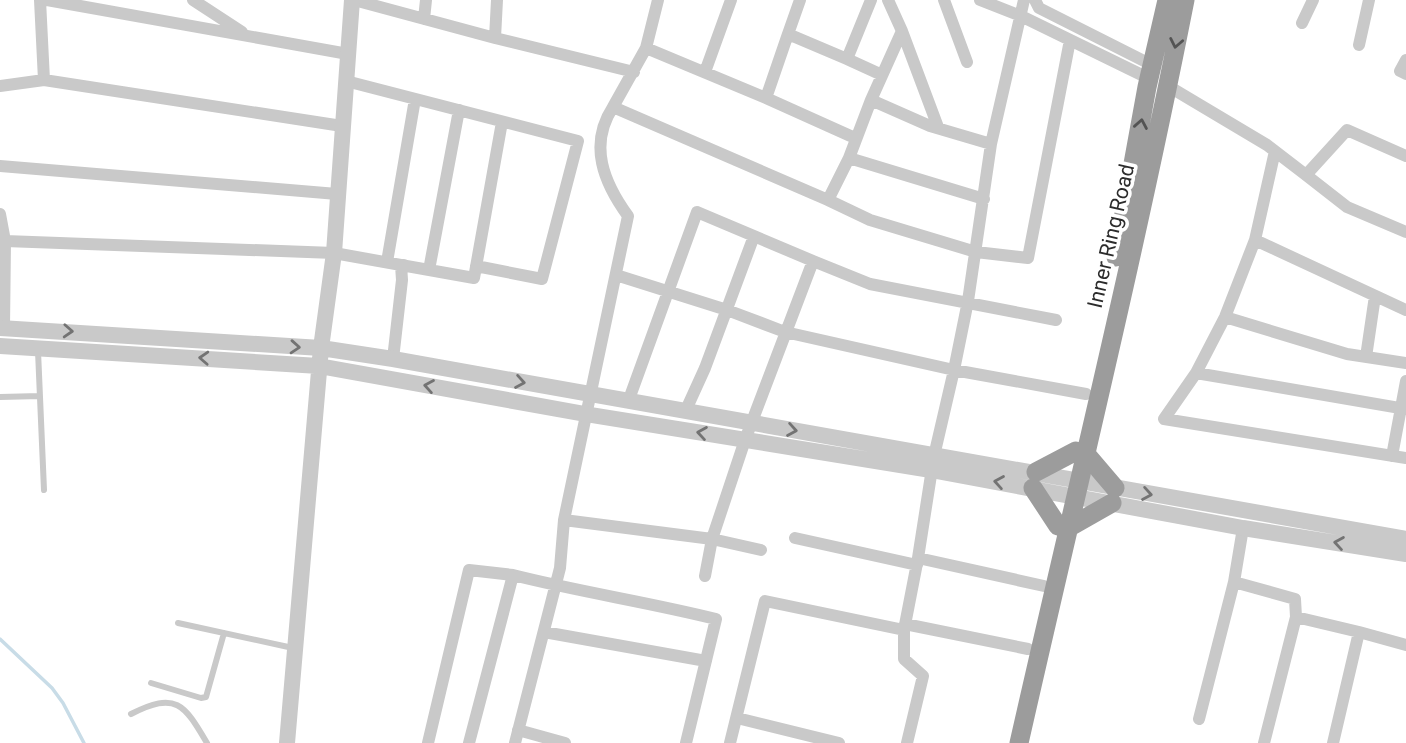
<svg xmlns="http://www.w3.org/2000/svg" width="1406" height="743" font-family="Roboto,sans-serif">
<rect width="100%" height="100%" fill="#fff"/>
<g fill="none" stroke-linecap="round" stroke-linejoin="round">
<path stroke="#c8dce7" stroke-width="3.5" d="M0 639 52 688 63 703 84 743"/>
<path stroke="#c9c9c9" stroke-width="6" d="M38 351 44 490
M0 397 40 396
M178 623 293 648
M151 683 201 698 206 697 224 633
M131 714C176 691 184 704 207 743"/>
<path stroke="#c9c9c9" stroke-width="12" d="M47 0 348 54
M193 0 242 32
M354 0 495 38
M497 0 495 38 634 72
M800 0 788 34 847 59 871 0
M944 0 967 62
M980 0 1021 16 1150 79
M1035 0 1039 8 1152 65
M424 19 426 0
M1302 23 1313 0
M902 31 938 127
M1359 45 1369 0
M646 48 766 98 788 34
M847 59 882 75
M1406 60 1400 71 1406 74
M705 72 731 0
M44 80 342 126
M346 81 578 141 542 279 476 266
M0 86 44 80 40 0
M1168 86 1267 145 1306 175
M766 98 855 138
M871 100 902 31 888 0
M613 107 646 48 658 0
M1275 151 1255 240 1406 310
M1406 156 1347 130 1306 175 1347 207 1406 232
M849 158 984 199
M0 166 337 194
M828 200 870 220 976 252 1028 258 1070 40
M0 214 5 241 334 253 474 278 502 122
M1255 240 1225 317 1196 373 1164 419 1406 458
M387 262 415 99
M429 270 459 110
M616 275 727 310 785 332 954 370 1086 394
M1225 317 1347 354 1406 363
M4 328 5 241
M1366 357 1375 296
M393 359 402 280 401 265H404
M1196 373 1406 409
M628 402 697 212 813 261
M685 412 705 368 754 236
M1392 456 1406 381
M795 538 917 565
M761 550 712 539 564 520 628 216C604 183 588 145 613 107L828 200 849 158 871 100 930 126 991 144
M918 558 1044 586
M705 576 712 539 745 440 813 261 870 284 1056 320
M1234 582 1295 599 1296 617
M905 624 1028 649
M904 630V659L923 676 907 743
M544 632 706 661
M737 718 839 743
M1199 719 1234 582 1243 528
M518 730 565 743
M428 743 469 570 513 575
M469 743 513 575C580 592 648 602 716 619L686 743
M515 743 560 568 564 520
M730 743 765 601 904 630 918 558 934 456 954 370 968 301 991 144 1024 0
M1264 743 1296 617 1359 632
M1333 743 1359 632 1406 645"/>
<path stroke="#c9c9c9" stroke-width="16" d="M0 328 321 348 393 359 1406 539
M0 346 319 366 585 414 931 470 1243 528 1406 554
M287 743 321 348 334 253 352 0"/>
<path stroke="#9c9c9c" stroke-width="19" d="M1116 257 1147 87 1167 0
M1086 454 1115 488
M1036 472 1076 451
M1033 488 1058 526
M1068 528 1112 503
M1019 743C1075 496 1136 249 1185 0"/>
</g>
<defs><path id="oneway-chevron" d="M-2-3.5L2.5 0L-2 3.5" fill="none" stroke-width="1.6" stroke-linecap="round" stroke-linejoin="round" transform="scale(1.75)"/></defs>
<g stroke="#535353">
<use href="#oneway-chevron" transform="translate(1176 43) rotate(101)"/>
<use href="#oneway-chevron" transform="translate(1141 124) rotate(-80)"/>
</g>
<g stroke="#737373">
<use href="#oneway-chevron" transform="translate(68 331) rotate(3)"/>
<use href="#oneway-chevron" transform="translate(295 347) rotate(4)"/>
<use href="#oneway-chevron" transform="translate(204 358) rotate(-177)"/>
<use href="#oneway-chevron" transform="translate(520 382) rotate(10)"/>
<use href="#oneway-chevron" transform="translate(429 386) rotate(-170)"/>
<use href="#oneway-chevron" transform="translate(792 430) rotate(10)"/>
<use href="#oneway-chevron" transform="translate(702 433) rotate(-171)"/>
<use href="#oneway-chevron" transform="translate(999 482) rotate(-170)"/>
<use href="#oneway-chevron" transform="translate(1147 494) rotate(10)"/>
<use href="#oneway-chevron" transform="translate(1339 543) rotate(-171)"/>
</g>
<g text-anchor="middle" stroke-width="7" stroke-linejoin="round" paint-order="stroke">
<g font-size="21" fill="#2c2c2c" stroke="#fff">
<text transform="translate(1111 236) rotate(-77)" y="7">Inner Ring Road</text>
</g>
</g>
</svg>
